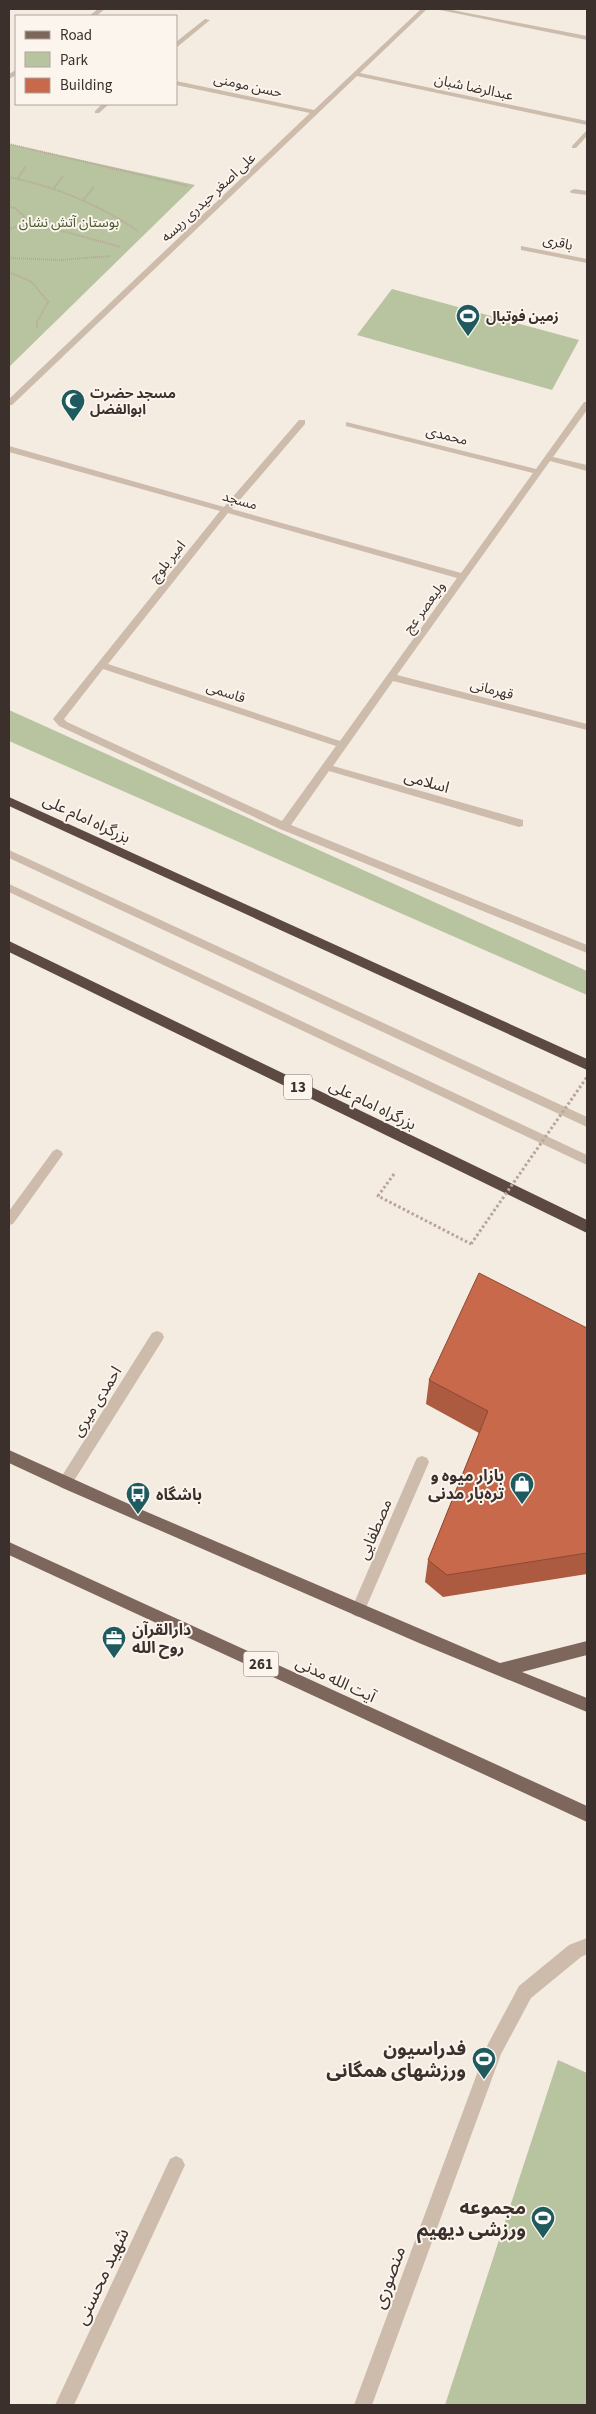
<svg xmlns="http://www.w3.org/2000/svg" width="596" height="2414" font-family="'Source Sans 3','Noto Sans Arabic',sans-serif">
<rect width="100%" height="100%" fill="#f4ebe1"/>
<path fill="#b8c4a0" d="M9 144 195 185 9 367Z
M392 289 579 340 552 390 357 335Z
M9 710 587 971V995L9 741Z
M558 2060 587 2073V2405H445Z"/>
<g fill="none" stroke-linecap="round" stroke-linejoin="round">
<path stroke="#b9a596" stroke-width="2" stroke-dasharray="1 1" stroke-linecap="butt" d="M9 144 188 186
M9 177C56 187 98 204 138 231
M18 178 26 166
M54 188 63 176
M84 199 94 187
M9 207 15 208 24 216 23 225 66 232 121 247
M9 229 23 225
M9 258 60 260 111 256
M9 272 32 282 48 302 37 322V328"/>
<path stroke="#b9a596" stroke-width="3" stroke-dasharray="2.5 2.5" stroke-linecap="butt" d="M394 1174 378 1196 471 1244"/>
<path fill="#cdbbac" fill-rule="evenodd" d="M98 9H105L96 16H89Z
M421 9H427L360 73 587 121V125L357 76 12 405H9V399L310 113 176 85V81L314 110Z
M435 9H447L587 36V40Z
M205 19 210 20 176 48V42Z
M16 70V75L9 79V74Z
M102 104H109L99 113H95V111Z
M587 130V136L576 148H572V146Z
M574 189 587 191V195L571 193 570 191Z
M521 246 587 259V263L521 250Z
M584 402H587V410L553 457 587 465V471L550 461 397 675 587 724V730L393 681 333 766 523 820V826L519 827 329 771 291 825 587 945V953L280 829 59 726 53 719 220 511 9 452V446L224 507 299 420H305V424L232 509 461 573 533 473 346 426V422L536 469ZM228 513 457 578 340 741 108 664ZM103 669 336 746 282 821 67 722 64 719Z
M9 850 587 1117V1127L9 858Z
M9 884 587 1155V1165L9 892Z
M57 1149 61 1151 63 1154 61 1157 13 1224 9 1225V1211L53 1151Z
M157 1331 162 1333 164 1337 162 1341 70 1487 65 1489 60 1487 58 1483 60 1479 152 1333Z
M422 1456 427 1458 429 1462 365 1610 363 1615 358 1617 353 1615 351 1610 415 1462 417 1458Z
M587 1938V1954L581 1957 531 1998 501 2054 372 2405H354L488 2044 519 1986 569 1945Z
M176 2156 182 2159 185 2165 74 2405H55L170 2159Z"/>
<path fill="#7d675c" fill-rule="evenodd" d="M9 1450 140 1509 500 1663 587 1641V1655L522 1672 587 1698V1712L419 1643 67 1490 9 1463Z
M9 1542 587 1806V1822L9 1555Z"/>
<path fill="#5c4a42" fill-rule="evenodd" d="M9 797 587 1059V1070L9 806Z
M9 941 587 1220V1233L9 952Z"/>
<path stroke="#b9a596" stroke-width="3" stroke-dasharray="2.5 2.5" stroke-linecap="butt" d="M471 1244 587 1077"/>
</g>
<path fill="#ac5a40" d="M587 1328V1574L443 1597 425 1582 428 1560 479 1433 426 1404 429 1380Z"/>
<path fill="#c8694b" stroke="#8c4a34" d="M479 1273 587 1328V1553L447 1575 428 1560 488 1411 429 1380Z"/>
<defs>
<symbol id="stadium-pin" viewBox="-11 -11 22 30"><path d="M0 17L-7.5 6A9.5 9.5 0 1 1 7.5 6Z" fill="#1f5a5e" stroke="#fbf5ee"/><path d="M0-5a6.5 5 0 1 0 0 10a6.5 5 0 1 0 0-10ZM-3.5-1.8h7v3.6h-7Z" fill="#fff"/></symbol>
<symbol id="mosque-pin" viewBox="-11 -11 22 30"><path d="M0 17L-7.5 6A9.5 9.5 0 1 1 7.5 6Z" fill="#1f5a5e" stroke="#fbf5ee"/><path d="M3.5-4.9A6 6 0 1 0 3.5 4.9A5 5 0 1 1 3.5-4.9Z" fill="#fff"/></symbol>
<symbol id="shop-pin" viewBox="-11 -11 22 30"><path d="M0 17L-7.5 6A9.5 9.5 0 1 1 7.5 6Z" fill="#1f5a5e" stroke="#fbf5ee"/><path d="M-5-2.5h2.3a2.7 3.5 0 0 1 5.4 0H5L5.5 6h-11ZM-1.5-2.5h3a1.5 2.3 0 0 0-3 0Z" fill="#fff"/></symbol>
<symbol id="bus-pin" viewBox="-11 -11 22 30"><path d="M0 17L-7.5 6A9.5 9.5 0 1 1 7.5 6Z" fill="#1f5a5e" stroke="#fbf5ee"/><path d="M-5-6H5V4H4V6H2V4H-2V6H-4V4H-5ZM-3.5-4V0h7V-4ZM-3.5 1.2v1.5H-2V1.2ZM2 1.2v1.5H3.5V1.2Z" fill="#fff"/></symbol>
<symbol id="office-pin" viewBox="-11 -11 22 30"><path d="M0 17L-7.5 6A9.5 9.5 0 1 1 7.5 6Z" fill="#1f5a5e" stroke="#fbf5ee"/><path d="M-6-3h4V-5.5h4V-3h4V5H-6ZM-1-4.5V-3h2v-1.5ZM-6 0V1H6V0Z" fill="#fff"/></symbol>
</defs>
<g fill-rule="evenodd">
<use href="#stadium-pin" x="454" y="302" width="28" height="38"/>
<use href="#mosque-pin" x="59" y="387" width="28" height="38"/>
<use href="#shop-pin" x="508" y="1470" width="28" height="38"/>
<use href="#bus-pin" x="124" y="1480" width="28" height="38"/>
<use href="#office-pin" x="100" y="1624" width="28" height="38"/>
<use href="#stadium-pin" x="470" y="2045" width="28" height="38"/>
<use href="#stadium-pin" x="529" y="2204" width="28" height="38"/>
</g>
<g text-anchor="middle" stroke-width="4" stroke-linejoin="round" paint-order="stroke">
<g font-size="14" fill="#3b302b" stroke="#fbf5ee">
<text transform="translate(248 85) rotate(12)" y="5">حسن مومنی</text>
<text transform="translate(474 87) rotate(12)" y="5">عبدالرضا شبان</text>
<text transform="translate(208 197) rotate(-43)" y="5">علی اصغر حیدری ریسه</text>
<text transform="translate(558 242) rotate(12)" y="5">باقری</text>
<text transform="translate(447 435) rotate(14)" y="5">محمدی</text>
<text transform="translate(240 500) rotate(16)" y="5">مسجد</text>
<text transform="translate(167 561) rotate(-51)" y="5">امیر بلوچ</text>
<text transform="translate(424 607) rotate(-54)" y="5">ولیعصر عج</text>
<text transform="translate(492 689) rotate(14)" y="5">قهرمانی</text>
<text transform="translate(226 692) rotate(18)" y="5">قاسمی</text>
</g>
<g font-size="14" fill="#4a5a2e" stroke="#fbf5ee">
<text x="69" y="227">بوستان آتش نشان</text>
</g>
<g font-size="14" font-weight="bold" fill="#3b302b" stroke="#fbf5ee" text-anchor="start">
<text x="486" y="321">زمین فوتبال</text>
<text x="90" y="398">مسجد حضرت<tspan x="90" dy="16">ابوالفضل</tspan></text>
</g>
<g fill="#fbf5ee" stroke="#756b66" stroke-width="1">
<rect x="284" y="1074.5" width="28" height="25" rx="4"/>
<rect x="243.5" y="1651.5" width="35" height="25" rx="4"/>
</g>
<g font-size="15" font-weight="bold" fill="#3b302b">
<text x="298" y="1092">13</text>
<text x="261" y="1669">261</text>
</g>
<g font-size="16" fill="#3b302b" stroke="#fbf5ee">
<text transform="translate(427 781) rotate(16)" y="6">اسلامی</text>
<text transform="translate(87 818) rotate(25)" y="6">بزرگراه امام علی</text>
<text transform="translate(373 1104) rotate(26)" y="6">بزرگراه امام علی</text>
<text transform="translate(96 1401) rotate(-58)" y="6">احمدی میری</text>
<text transform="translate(374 1529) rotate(-67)" y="6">مصطفایی</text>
<text transform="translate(336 1679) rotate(25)" y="6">آیت الله مدنی</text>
</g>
<g font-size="16" font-weight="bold" fill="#3b302b" stroke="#fbf5ee" text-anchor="start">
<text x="504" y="1481" text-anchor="end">بازار میوه و<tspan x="504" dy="18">تره‌بار مدنی</tspan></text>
<text x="156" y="1500">باشگاه</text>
<text x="132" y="1635">دارالقرآن<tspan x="132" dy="18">روح الله</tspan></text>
</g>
<g font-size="19" font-weight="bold" fill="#3b302b" stroke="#fbf5ee" text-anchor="end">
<text x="466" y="2055">فدراسیون<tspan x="466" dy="22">ورزشهای همگانی</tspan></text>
<text x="526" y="2214">مجموعه<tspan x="526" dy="22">ورزشی دیهیم</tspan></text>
</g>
<g font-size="19" fill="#3b302b" stroke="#fbf5ee">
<text transform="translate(101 2276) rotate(-65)" y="7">شهید محسنی</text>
<text transform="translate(388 2277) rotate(-70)" y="7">منصوری</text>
</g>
</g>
<rect width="596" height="2414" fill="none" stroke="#3b302b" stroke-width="20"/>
<rect x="15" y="15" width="162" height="90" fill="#fbf5ee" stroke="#aea6a0"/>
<rect x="25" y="31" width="25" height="8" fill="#7d675c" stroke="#aea6a0"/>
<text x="60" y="40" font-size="15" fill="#3b302b">Road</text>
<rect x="25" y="52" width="25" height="15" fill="#b8c4a0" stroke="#aea6a0"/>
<text x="60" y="65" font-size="15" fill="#3b302b">Park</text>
<rect x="25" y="78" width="25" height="15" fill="#c8694b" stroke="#aea6a0"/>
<text x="60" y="90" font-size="15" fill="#3b302b">Building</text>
</svg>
